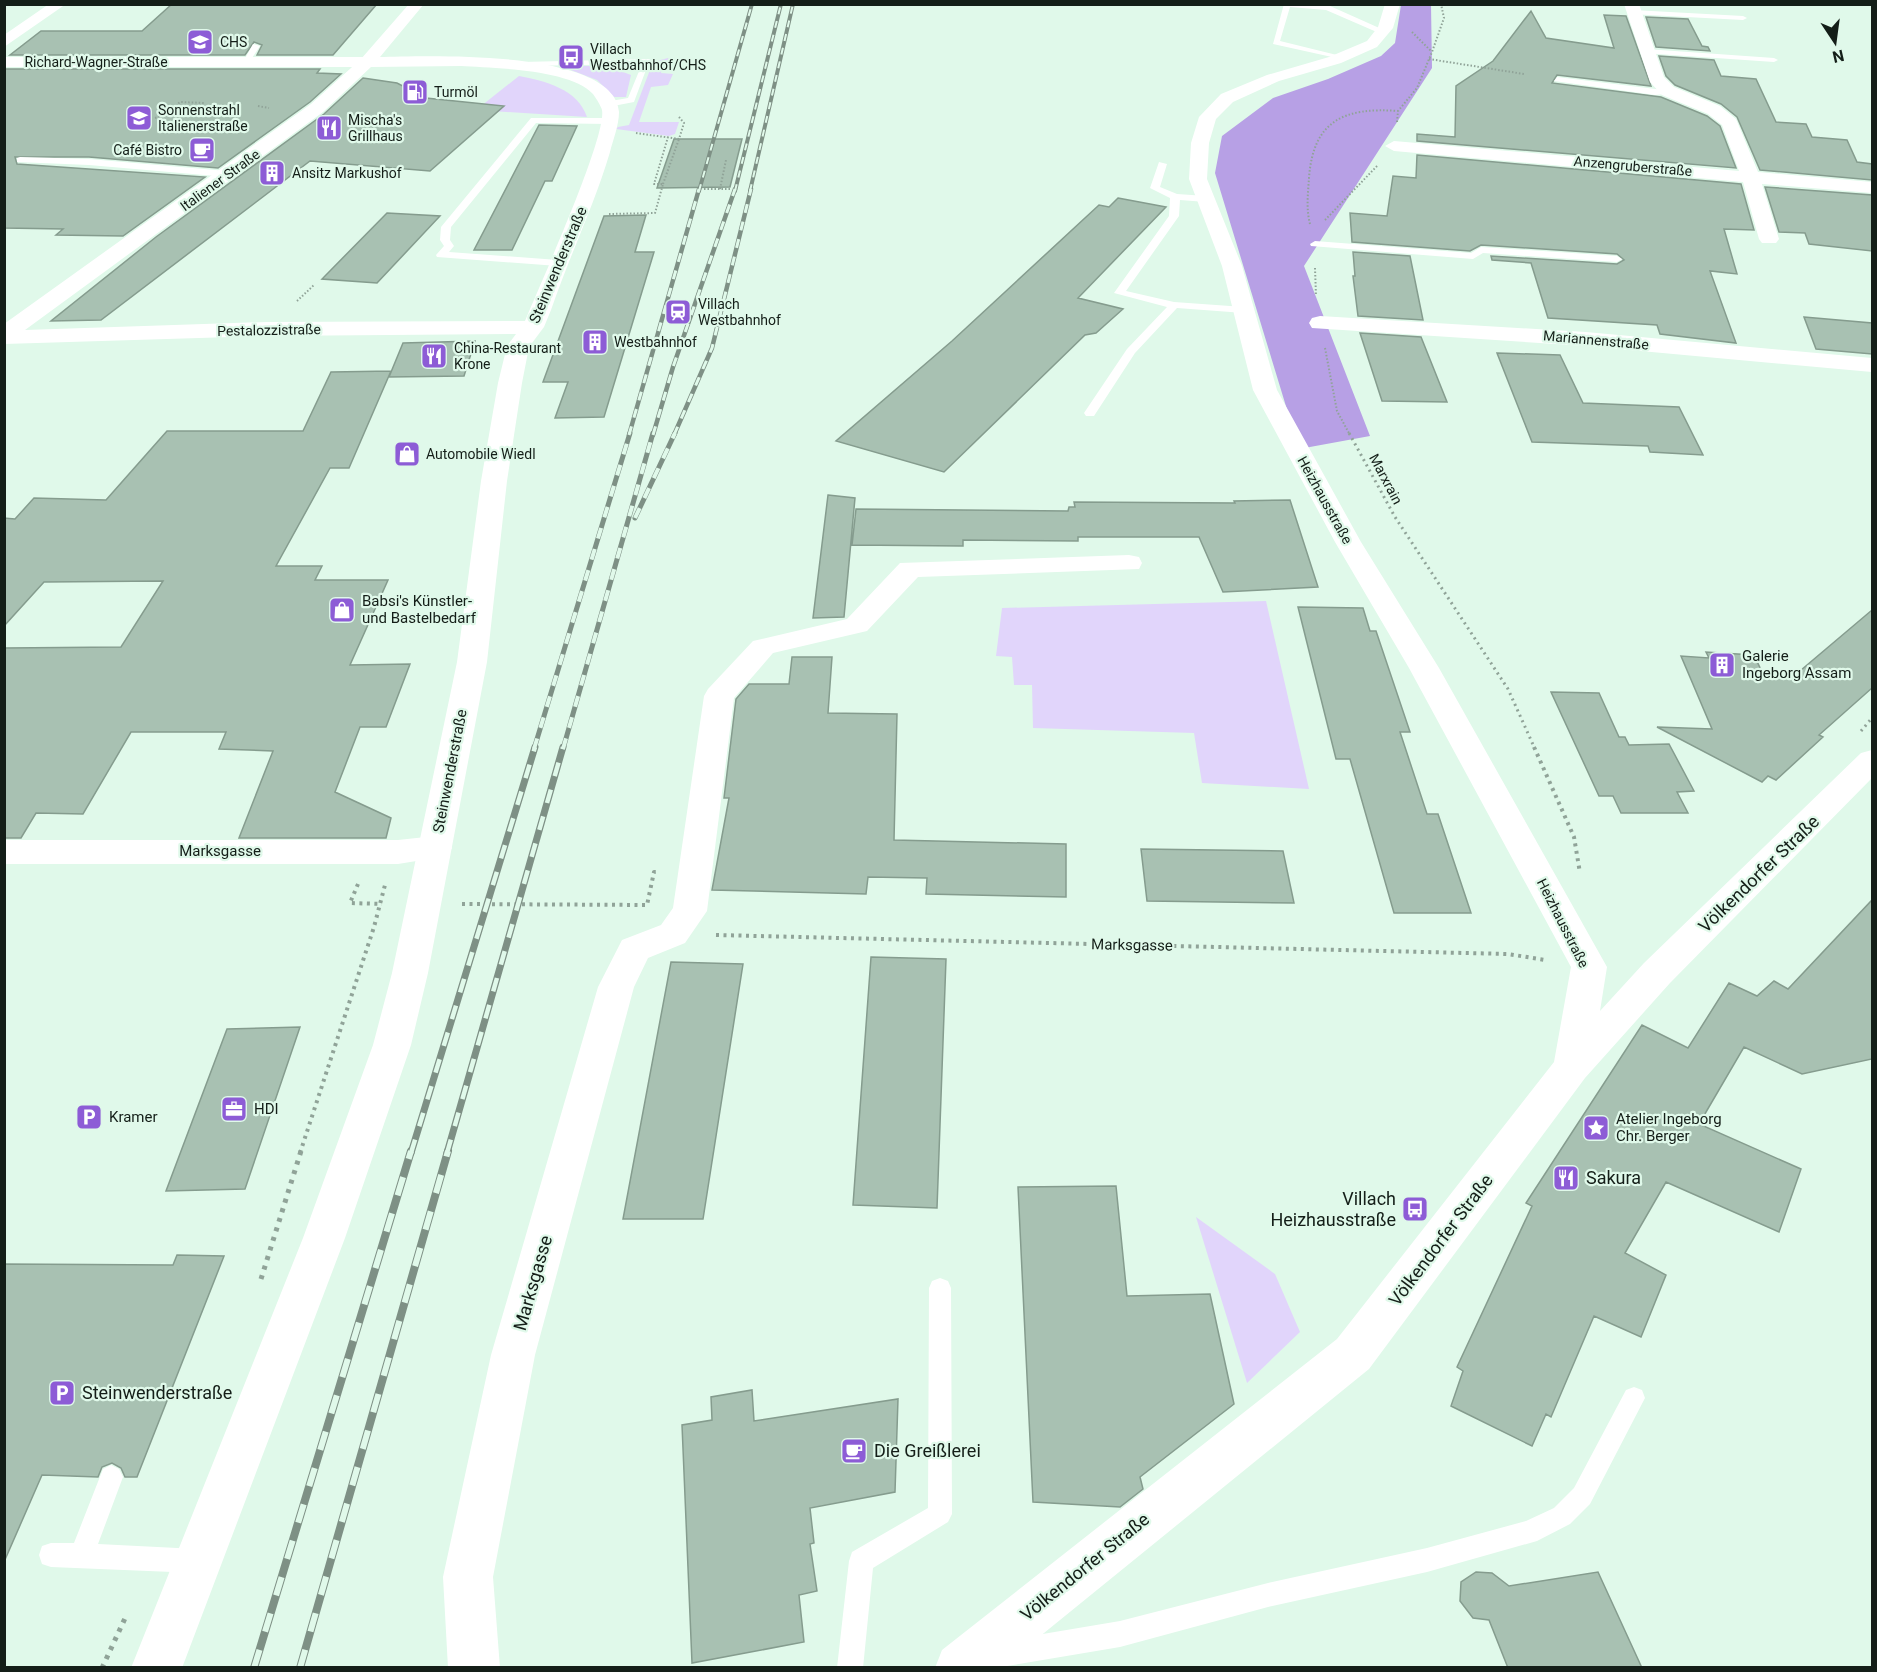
<svg xmlns="http://www.w3.org/2000/svg" width="1877" height="1672" font-family="Roboto,sans-serif">
<rect width="100%" height="100%" fill="#e0f9ea"/>
<path fill="#e1d5fb" d="M668 58 685 60 664 61 661 73 673 74 668 85 651 87 639 122H679L675 134 669 136 616 129 618 127 629 125 653 62Z
M566 66H607L631 75 626 97H614L597 80 563 67Z
M519 76C545 81 578 89 587 117L476 110Z
M1266 601 1309 789 1202 783 1194 733 1033 728 1032 685H1014L1012 657 996 656 1002 608Z
M1196 1217 1275 1274 1300 1332 1247 1383Z"/>
<path fill="#b7a0e5" d="M1401 5H1431L1432 68 1304 266 1370 436 1299 449 1215 173 1222 136 1273 98 1328 79 1381 56 1395 43Z"/>
<path fill="#a8c1b2" stroke="#859c8e" stroke-width="1.5" d="M172 4H377L333 55H257L262 45 254 42 245 55H10L41 31H142Z
M1531 11 1546 38 1614 48 1604 15 1626 16 1651 86 1557 75 1552 83 1661 97 1707 116 1720 126 1736 168 1417 141V134L1455 137 1456 86 1493 61Z
M1646 17 1688 19 1702 46 1708 47 1710 51 1656 47Z
M1659 56 1714 60 1721 76 1756 79 1776 122 1806 124 1812 137 1847 140 1857 162 1872 164V180L1760 170 1737 117 1721 104 1675 85 1666 76Z
M4 69H320L317 73 341 74 310 102 218 168 89 157H15L17 164 205 177 123 236 56 235 63 229 4 228Z
M363 78 397 83 426 98 504 106 430 171 310 161 101 320 51 321 156 237 324 114Z
M539 125 577 126 552 181H545L512 250H474Z
M674 139H742L730 187 657 188Z
M1417 155 1741 184 1754 230 1724 229 1737 274 1710 271 1736 343 1660 334 1657 325 1548 318 1531 263 1492 260 1491 256 1617 264 1624 260 1617 254 1481 245 1470 251 1352 242 1350 213 1387 216 1393 176 1416 178Z
M1765 187 1872 195V251L1809 244 1805 233 1779 232Z
M1118 198 1166 207 1078 298 1123 309 1096 333 1085 335 944 472 836 441 952 341 1099 205 1109 207Z
M387 213 440 216 377 283 322 279Z
M646 215 635 252H654L604 417 555 418 568 382H543L604 216Z
M1353 252 1410 256 1423 320 1358 316 1353 276H1355Z
M1804 317 1872 323V354L1816 349Z
M1360 333 1421 337 1447 402 1382 401Z
M475 341 464 376 389 377 403 343Z
M1497 353 1560 355 1583 403 1679 407 1703 455 1650 452 1648 446 1532 442Z
M391 371 349 468H330L276 566H322L315 580H388L350 665 410 664 386 727H360L335 792 391 818 386 838H239L273 751 219 749 226 732H131L83 814 36 813 21 838H4V648L121 647 163 581 44 582 4 626V518L15 519 34 498 106 500 167 431H303L331 372Z
M828 495 855 498 844 617 813 618Z
M1290 500 1318 587 1223 592 1199 537H1078V541L963 540V546L852 545 856 509 1068 511 1069 507H1075L1074 502 1235 503 1234 501Z
M1298 607 1363 608 1370 631H1376L1410 732H1400L1427 814H1438L1471 913H1394L1350 759H1336Z
M1872 610V688L1819 735 1823 737 1776 780 1768 776 1762 782 1657 727 1712 729 1681 656 1709 658 1706 652 1754 655 1763 674 1794 676Z
M792 657H832L828 713 897 714 894 840 1066 844V897L926 894 927 878 868 877 866 894 712 890 729 798H724L736 699 749 684H789Z
M1551 692 1599 693 1619 737H1625L1629 745 1669 744 1694 791 1677 792 1688 813H1621L1613 796H1599Z
M1141 849 1283 851 1294 903 1147 901Z
M1872 900V1059L1802 1074 1744 1047 1699 1124 1801 1169 1779 1232 1666 1182 1625 1253 1666 1275 1641 1337 1594 1316 1551 1417 1546 1414 1532 1446 1451 1406 1463 1371 1457 1367 1532 1206 1526 1203 1642 1025 1688 1048 1729 983 1757 996 1774 981 1788 989Z
M871 957 946 959 937 1208 853 1205Z
M671 962 743 964 703 1219H623Z
M300 1027 245 1189 166 1191 227 1029Z
M1116 1186 1127 1296 1210 1294 1234 1404 1140 1477 1143 1489 1120 1507 1033 1502 1018 1187Z
M177 1255 224 1256 137 1477H125L121 1468 112 1463 102 1467 98 1477 42 1475 4 1562V1264L173 1265Z
M752 1390 754 1421 898 1399 895 1492 810 1508 814 1543 810 1544 817 1591 799 1595 804 1642 692 1663 682 1425 712 1420 711 1397Z
M1476 1572 1492 1573 1509 1586 1598 1572 1642 1668H1508L1489 1620 1473 1618 1460 1601 1461 1582Z"/>
<g fill="none" stroke-linecap="round" stroke-linejoin="round">
<path stroke="#90a398" stroke-width="2" stroke-dasharray="1.5 2" stroke-linecap="butt" d="M1412 32 1432 52
M1429 59 1524 74
M258 106 269 108
M155 118 165 115 180 102 205 103
M1397 122 1398 111 1417 88 1432 52 1444 18 1441 4
M636 133 679 139 684 123 679 117
M663 184 679 139
M704 189H730
M720 189 726 160
M609 214 655 213 663 184H654L668 137
M1325 220 1378 165
M1310 224C1306 209 1308 193 1309 178 1313 120 1345 107 1398 111
M1315 268 1316 296
M297 301 314 285
M1325 348 1337 411 1350 435"/>
<path stroke="#90a398" stroke-width="3" stroke-dasharray="2 4" stroke-linecap="butt" d="M1349 433 1395 517 1508 689 1535 749
M1861 731 1872 718"/>
<path stroke="#90a398" stroke-width="4" stroke-dasharray="3 4.5" stroke-linecap="butt" d="M1534 747 1574 837 1580 873
M358 884 350 903 382 904
M462 904 647 905 654 872H657
M716 935 1508 954 1545 960
M300 1153 374 927 385 885"/>
<path stroke="#90a398" stroke-width="5" stroke-dasharray="4 6" stroke-linecap="butt" d="M261 1279 301 1151
M102 1668 127 1614"/>
<path fill="#fff" fill-rule="evenodd" d="M1284 4 1330 6 1386 31 1379 33 1326 10 1290 7 1280 41 1345 57 1341 59 1273 44Z
M1633 10 1743 16 1747 18 1743 20 1630 14Z
M253 44 260 46 248 64H242Z
M1646 49 1774 58 1778 60 1774 62 1643 53Z
M650 59 634 102 608 107 605 102 628 98 642 64 521 66 517 64 521 62Z
M1557 77 1672 91 1676 93 1655 95 1554 81Z
M531 118H609L613 121 609 124 536 123 451 227 450 240 454 246 449 252 558 260 563 263 558 266 437 257 436 255 444 246 440 240 441 227Z
M20 157 89 159 227 171 232 174 227 177 89 165 17 162V158Z
M1159 162 1167 164 1160 187 1177 194 1206 196 1211 199 1206 202 1180 200 1179 216 1126 291 1174 302 1244 307 1249 310 1244 313 1177 308 1135 353 1094 416H1086L1084 413 1127 349 1167 307 1114 293 1169 216 1170 198 1150 188Z
M1315 241 1471 253 1481 247 1617 256 1622 259 1617 262 1483 253 1473 259 1311 246 1310 244Z
M940 1278 948 1281 951 1288 952 1514 948 1522 873 1568 863 1668H837L849 1561 852 1552 928 1508 929 1288 932 1281Z
M1634 1387 1642 1390 1645 1398 1590 1504 1570 1524 1537 1541 1427 1572 1268 1607 1120 1647 1001 1667 992 1663 988 1654 992 1645 1001 1641 1120 1621 1268 1583 1427 1548 1526 1521 1554 1508 1574 1488 1626 1390Z
M111 1465 119 1469 123 1477 98 1544 197 1549 206 1552 209 1561 206 1570 197 1573 51 1567 42 1564 39 1555 42 1546 51 1543H74L103 1469Z"/>
<path fill="#fff" fill-rule="evenodd" d="M49 4H66L4 47V35Z
M1385 4H1400L1393 28 1377 47 1341 63 1279 81 1233 102 1216 119 1209 143 1207 179 1242 266 1277 390 1361 542 1439 668 1607 967 1600 1011 1644 963 1861 753 1872 750V778L1670 983 1585 1078 1369 1369 1001 1668H935L942 1650 1337 1339 1554 1062 1571 967 1409 668 1335 542 1253 390 1222 266 1189 179 1191 143 1199 117 1221 94 1267 75 1329 57 1367 41 1378 27Z
M1624 4H1639L1664 77 1674 87 1720 106 1736 119 1758 172 1872 182V193L1762 184 1779 239 1776 243H1762L1759 239 1743 182 1394 151 1385 146 1394 141 1739 171 1722 125 1708 114 1662 95 1650 82Z
M4 57H367L375 62 367 67H4Z
M1320 316 1586 332 1872 358V372L1586 346 1312 328 1309 323 1312 318Z
M1129 555 1139 557 1142 563 1139 569 918 577 867 631 773 653 734 698 707 911 685 943 648 958 634 987 535 1355 493 1577 500 1668H448L443 1577 491 1355 598 987 622 940 661 925 673 908 704 696 708 689 753 641 847 619 900 563Z
M435 836 447 840 452 848 447 856 398 864H4V840H398Z"/>
<path fill="#fff" fill-rule="evenodd" d="M409 4H424L380 57C425 56 615 48 619 112 619 125 613 140 610 152 594 206 569 257 551 310L544 327 529 347 522 383 507 481 487 662 428 973 411 1045 345 1238 182 1668H131L303 1238 373 1045 392 973 457 662 481 481 498 383 507 346 516 334 267 336 4 344V324L311 104 361 59ZM461 66C493 68 571 69 593 94 596 98 601 106 602 110 607 137 539 287 525 321L267 322 25 330 323 112 371 67Z"/>
<defs>
<path id="rail-far4" d="M699 191 752 4
M735 191 781 4
M750 191 793 4"/>
<path id="rail-far3" d="M629 435 699 189
M653 435 673 367 735 189
M674 435 712 348 751 189"/>
<path id="rail-far2" d="M635 518 675 433
M534 749 630 433
M563 749 653 433"/>
<path id="rail-far1" d="M411 1153 535 747
M447 1153 563 747"/>
<path id="rail" d="M254 1668 411 1151
M300 1668 448 1151"/>
</defs>
<use href="#rail-far4" stroke="#7e9085" stroke-width="4"/>
<use href="#rail-far3" stroke="#7e9085" stroke-width="4.5"/>
<use href="#rail-far2" stroke="#7e9085" stroke-width="5"/>
<use href="#rail-far1" stroke="#7e9085" stroke-width="7"/>
<use href="#rail" stroke="#7e9085" stroke-width="8"/>
<use href="#rail-far4" stroke="#e0f9ea" stroke-width="2" stroke-dasharray="7" stroke-linecap="butt"/>
<use href="#rail-far3" stroke="#e0f9ea" stroke-width="3" stroke-dasharray="9" stroke-linecap="butt"/>
<use href="#rail-far2" stroke="#e0f9ea" stroke-width="4" stroke-dasharray="11" stroke-linecap="butt"/>
<use href="#rail-far1" stroke="#e0f9ea" stroke-width="4.5" stroke-dasharray="14" stroke-linecap="butt"/>
<use href="#rail" stroke="#e0f9ea" stroke-width="6" stroke-dasharray="19" stroke-linecap="butt"/>
</g>
<defs>
<symbol id="school-square" viewBox="-11 -11 22 22"><rect x="-9" y="-9" width="18" height="18" rx="4" fill="#8d5cd6" stroke="#e0f9ea"/><path d="M0-5L7-2L0 1L-7-2ZM-4 1L0 2.5L4 1V4Q0 6-4 4Z" fill="#fff"/></symbol>
<symbol id="bus-square" viewBox="-11 -11 22 22"><rect x="-9" y="-9" width="18" height="18" rx="4" fill="#8d5cd6" stroke="#e0f9ea"/><path d="M-5-6H5V4H4V6H2V4H-2V6H-4V4H-5ZM-3.5-4V0h7V-4ZM-3.5 1.2v1.5H-2V1.2ZM2 1.2v1.5H3.5V1.2Z" fill="#fff"/></symbol>
<symbol id="fuel-square" viewBox="-11 -11 22 22"><rect x="-9" y="-9" width="18" height="18" rx="4" fill="#8d5cd6" stroke="#e0f9ea"/><path d="M-5.5-6h7V0h2V4h1.3V-2.5L3-4.5l.8-.8L6-3V5H2.5V1h-1V6h-7ZM-4.2-4.7v3.2H.2V-4.7Z" fill="#fff"/></symbol>
<symbol id="restaurant-square" viewBox="-11 -11 22 22"><rect x="-9" y="-9" width="18" height="18" rx="4" fill="#8d5cd6" stroke="#e0f9ea"/><path d="M-5-6h1v4h1v-4h1v4h1v-4h1v5L-1.5 .5V6h-2V.5L-5-1ZM5-6V6H3V1.5H1.5Q1.5-4 5-6Z" fill="#fff"/></symbol>
<symbol id="cafe-square" viewBox="-11 -11 22 22"><rect x="-9" y="-9" width="18" height="18" rx="4" fill="#8d5cd6" stroke="#e0f9ea"/><path d="M-5.5-4.5H6V0H3Q3 3.5 0 3.5H-2.5Q-5.5 3.5-5.5 0ZM3-3.2v2h1.7v-2ZM-6 4.5H4V6H-6Z" fill="#fff"/></symbol>
<symbol id="building-square" viewBox="-11 -11 22 22"><rect x="-9" y="-9" width="18" height="18" rx="4" fill="#8d5cd6" stroke="#e0f9ea"/><path d="M-4-6H4V6H1V3H-1V6H-4ZM-2.5-4.3h1.7v1.8h-1.7ZM.8-4.3h1.7v1.8H.8ZM-2.5-1h1.7V.8h-1.7ZM.8-1h1.7V.8H.8Z" fill="#fff"/></symbol>
<symbol id="station-square" viewBox="-11 -11 22 22"><rect x="-9" y="-9" width="18" height="18" rx="4" fill="#8d5cd6" stroke="#e0f9ea"/><path d="M-3-6H3Q5-6 5-4V2Q5 4 3 4L4.5 6H3L1.5 4h-3L-3 6H-4.5L-3 4Q-5 4-5 2V-4Q-5-6-3-6ZM-3.5-4v3h7v-3ZM-3.5 1v1.5H-2V1ZM2 1v1.5H3.5V1Z" fill="#fff"/></symbol>
<symbol id="shop-square" viewBox="-11 -11 22 22"><rect x="-9" y="-9" width="18" height="18" rx="4" fill="#8d5cd6" stroke="#e0f9ea"/><path d="M-5-2.5h2.3a2.7 3.5 0 0 1 5.4 0H5L5.5 6h-11ZM-1.5-2.5h3a1.5 2.3 0 0 0-3 0Z" fill="#fff"/></symbol>
<symbol id="office-square" viewBox="-11 -11 22 22"><rect x="-9" y="-9" width="18" height="18" rx="4" fill="#8d5cd6" stroke="#e0f9ea"/><path d="M-6-3h4V-5.5h4V-3h4V5H-6ZM-1-4.5V-3h2v-1.5ZM-6 0V1H6V0Z" fill="#fff"/></symbol>
<symbol id="parking-square" viewBox="-11 -11 22 22"><rect x="-9" y="-9" width="18" height="18" rx="4" fill="#8d5cd6" stroke="#e0f9ea"/><path d="M-3.5-5.5H1a3.5 3.5 0 0 1 0 7H-1V5.5H-3.5ZM-1-3.4V-.6H.8a1.4 1.4 0 0 0 0-2.8Z" fill="#fff"/></symbol>
<symbol id="sight-square" viewBox="-11 -11 22 22"><rect x="-9" y="-9" width="18" height="18" rx="4" fill="#8d5cd6" stroke="#e0f9ea"/><path d="M0-6L1.8-2.2L6-1.7L2.9 1.2L3.7 5.4L0 3.3L-3.7 5.4L-2.9 1.2L-6-1.7L-1.8-2.2Z" fill="#fff"/></symbol>
</defs>
<g fill-rule="evenodd">
<use href="#school-square" x="185" y="27" width="30" height="30"/>
<use href="#bus-square" x="556" y="42" width="30" height="30"/>
<use href="#fuel-square" x="400" y="77" width="30" height="30"/>
<use href="#school-square" x="124" y="103" width="30" height="30"/>
<use href="#restaurant-square" x="314" y="113" width="30" height="30"/>
<use href="#cafe-square" x="187" y="135" width="30" height="30"/>
<use href="#building-square" x="257" y="158" width="30" height="30"/>
<use href="#station-square" x="663" y="297" width="30" height="30"/>
<use href="#building-square" x="580" y="327" width="30" height="30"/>
<use href="#restaurant-square" x="419" y="341" width="30" height="30"/>
<use href="#shop-square" x="392" y="439" width="30" height="30"/>
<use href="#shop-square" x="327" y="595" width="30" height="30"/>
<use href="#building-square" x="1707" y="650" width="30" height="30"/>
<use href="#office-square" x="219" y="1094" width="30" height="30"/>
<use href="#parking-square" x="74" y="1102" width="30" height="30"/>
<use href="#sight-square" x="1581" y="1113" width="30" height="30"/>
<use href="#restaurant-square" x="1551" y="1163" width="30" height="30"/>
<use href="#bus-square" x="1400" y="1194" width="30" height="30"/>
<use href="#parking-square" x="47" y="1378" width="30" height="30"/>
<use href="#cafe-square" x="839" y="1436" width="30" height="30"/>
</g>
<g text-anchor="middle" stroke-width="4.5" stroke-linejoin="round" paint-order="stroke">
<g font-size="14" fill="#141e18" stroke="#e0f9ea" text-anchor="start">
<text x="220" y="47">CHS</text>
<text x="590" y="54">Villach<tspan x="590" dy="16">Westbahnhof/CHS</tspan></text>
<text x="434" y="97">Turmöl</text>
<text x="158" y="115">Sonnenstrahl<tspan x="158" dy="16">Italienerstraße</tspan></text>
<text x="348" y="125">Mischa's<tspan x="348" dy="16">Grillhaus</tspan></text>
<text x="182" y="155" text-anchor="end">Café Bistro</text>
<text x="292" y="178">Ansitz Markushof</text>
<text x="698" y="309">Villach<tspan x="698" dy="16">Westbahnhof</tspan></text>
<text x="614" y="347">Westbahnhof</text>
<text x="454" y="353">China-Restaurant<tspan x="454" dy="16">Krone</tspan></text>
<text x="426" y="459">Automobile Wiedl</text>
</g>
<g font-size="14" fill="#141e18" stroke="#e0f9ea">
<text x="96" y="67">Richard-Wagner-Straße</text>
<text transform="translate(1633 166) rotate(5)" y="5">Anzengruberstraße</text>
<text transform="translate(220 180) rotate(-36)" y="5">Italiener Straße</text>
<text transform="translate(269 330) rotate(-1)" y="5">Pestalozzistraße</text>
<text transform="translate(1596 340) rotate(5)" y="5">Mariannenstraße</text>
<text transform="translate(1386 479) rotate(62)" y="5">Marxrain</text>
<text transform="translate(1325 500) rotate(61)" y="5">Heizhausstraße</text>
<text transform="translate(1563 923) rotate(63)" y="5">Heizhausstraße</text>
</g>
<g font-size="15" fill="#141e18" stroke="#e0f9ea">
<text transform="translate(558 265) rotate(-67)" y="5">Steinwenderstraße</text>
<text transform="translate(450 771) rotate(-79)" y="5">Steinwenderstraße</text>
<text x="220" y="856">Marksgasse</text>
<text transform="translate(1132 945) rotate(1)" y="5">Marksgasse</text>
</g>
<g font-size="15" fill="#141e18" stroke="#e0f9ea" text-anchor="start">
<text x="362" y="606">Babsi's Künstler-<tspan x="362" dy="17">und Bastelbedarf</tspan></text>
<text x="1742" y="661">Galerie<tspan x="1742" dy="17">Ingeborg Assam</tspan></text>
<text x="254" y="1114">HDI</text>
<text x="109" y="1122">Kramer</text>
<text x="1616" y="1124">Atelier Ingeborg<tspan x="1616" dy="17">Chr. Berger</tspan></text>
</g>
<g font-size="18" fill="#141e18" stroke="#e0f9ea">
<text transform="translate(1759 874) rotate(-44)" y="6">Völkendorfer Straße</text>
<text transform="translate(1441 1240) rotate(-53)" y="6">Völkendorfer Straße</text>
<text transform="translate(533 1283) rotate(-74)" y="6">Marksgasse</text>
<text transform="translate(1085 1567) rotate(-39)" y="6">Völkendorfer Straße</text>
</g>
<g font-size="18" fill="#141e18" stroke="#e0f9ea" text-anchor="start">
<text x="1586" y="1184">Sakura</text>
<text x="1396" y="1205" text-anchor="end">Villach<tspan x="1396" dy="21">Heizhausstraße</tspan></text>
<text x="82" y="1399">Steinwenderstraße</text>
<text x="874" y="1457">Die Greißlerei</text>
</g>
</g>
<rect width="1877" height="1672" fill="none" stroke="#141e18" stroke-width="12"/>
<g transform="translate(1835 42) rotate(167)" stroke="#e0f9ea" stroke-width="4.5" paint-order="stroke">
<path d="M0-4.5L10 22L0 15L-10 22Z" fill="#141e18"/>
<text y="-9" font-size="16" font-weight="bold" text-anchor="middle" fill="#141e18">N</text>
</g>
</svg>
